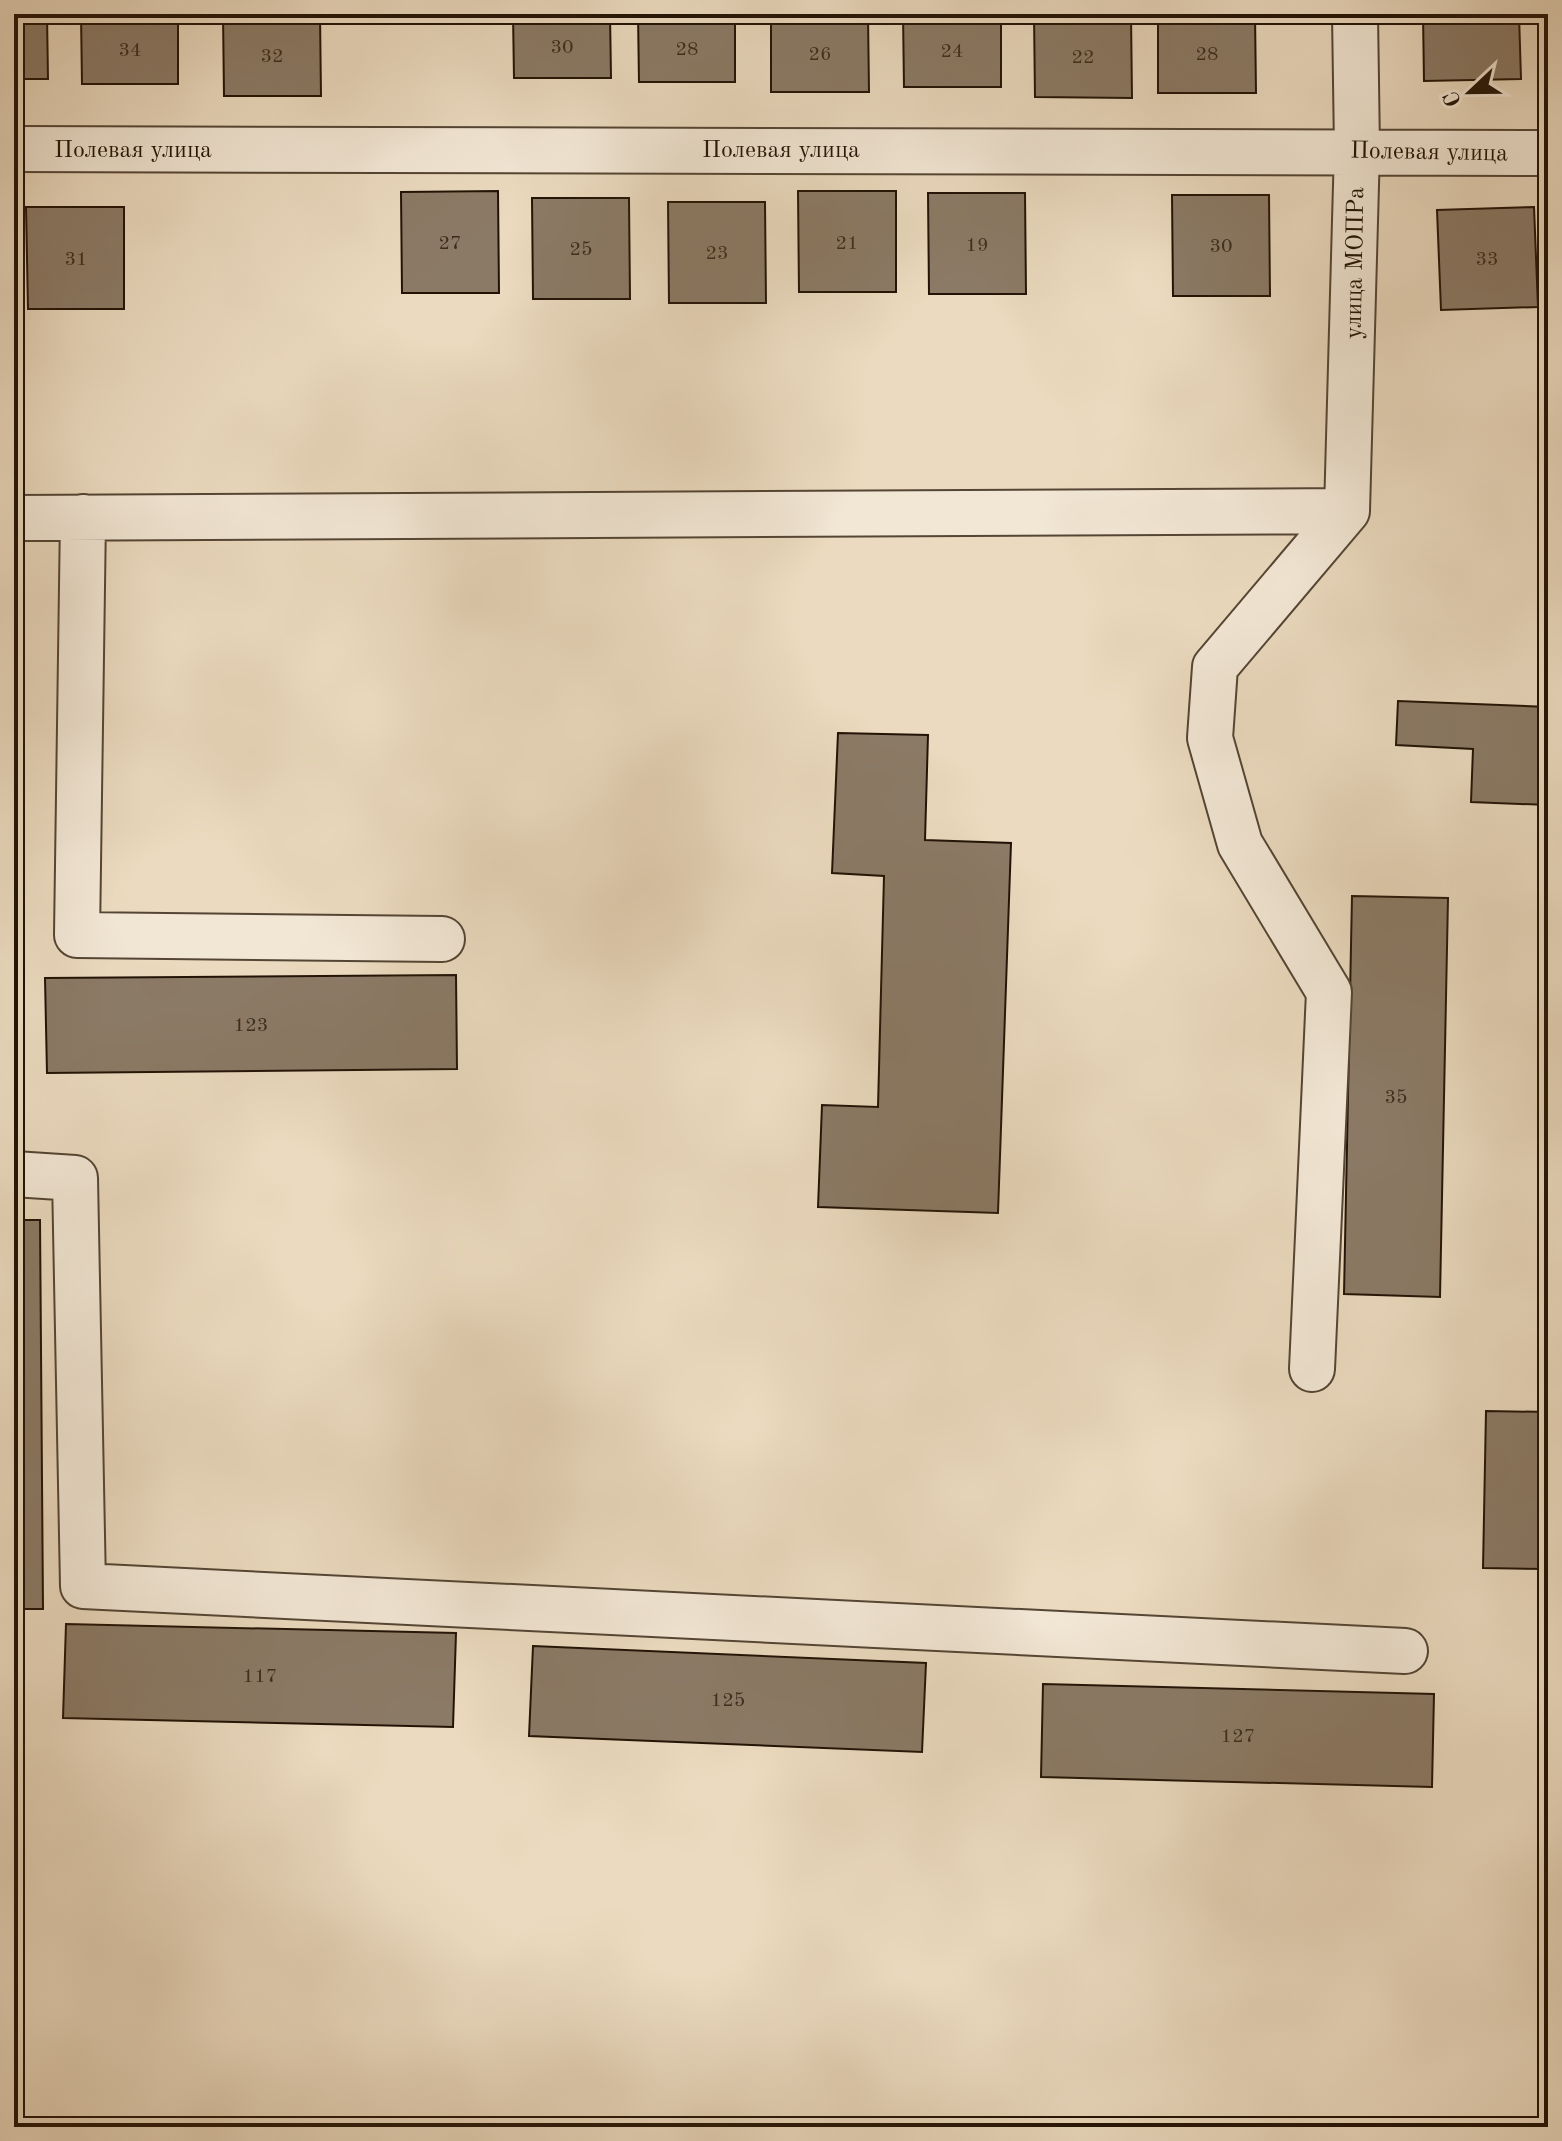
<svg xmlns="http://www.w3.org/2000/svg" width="1562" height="2141" font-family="'Old Standard TT',serif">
<rect width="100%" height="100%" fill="#ebdabf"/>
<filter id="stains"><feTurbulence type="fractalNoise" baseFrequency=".0025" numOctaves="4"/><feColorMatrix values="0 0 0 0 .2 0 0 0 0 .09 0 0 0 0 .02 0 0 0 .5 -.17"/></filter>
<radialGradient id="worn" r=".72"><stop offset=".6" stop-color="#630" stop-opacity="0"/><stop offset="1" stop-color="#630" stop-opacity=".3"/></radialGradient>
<path fill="#8b7a66" stroke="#221306" stroke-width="2" d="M14 14H47L48 79H14Z
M81 14H178V84H82Z
M223 14H320L321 96H224Z
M513 14H610L611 78H514Z
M638 14H735V82H639Z
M771 14H868L869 92H771Z
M903 14H1001V87H904Z
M1034 14H1131L1132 98 1035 97Z
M1158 14H1255L1256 93H1158Z
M1423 14H1519L1521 79 1424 81Z
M498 191 499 293H402L401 192Z
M798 191H896V292H799Z
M928 193H1025L1026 294H929Z
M1172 195H1269L1270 296H1173Z
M532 198H629L630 299H533Z
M668 202H765L766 303H669Z
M26 207H124V309H28Z
M1534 207 1538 307 1441 310 1437 210Z
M14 611H17L14 772Z
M1398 701 1548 707V805L1471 802 1473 749 1396 745Z
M838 733 928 735 925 840 1011 843 998 1213 818 1207 822 1105 878 1107 884 876 832 873Z
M1352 896 1448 898 1440 1297 1344 1294Z
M456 975 457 1069 47 1073 45 978Z
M14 1220H40L43 1609H14Z
M1486 1411 1548 1412V1569L1483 1568Z
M66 1624 456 1633 453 1727 63 1718Z
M533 1646 926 1663 922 1752 529 1736Z
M1043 1684 1434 1694 1432 1787 1041 1777Z"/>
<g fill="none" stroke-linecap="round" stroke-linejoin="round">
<defs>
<path id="minor" d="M14 149 1548 153
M1347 511 1357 149 1355 14
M83 517 77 935 442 939
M14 518 1347 511
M14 1174 75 1178 83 1586 1405 1651
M1312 1369 1329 992 1240 844 1210 738 1215 667 1347 511"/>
</defs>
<use href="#minor" stroke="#544534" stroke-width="48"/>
<use href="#minor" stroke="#f2e7d5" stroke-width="44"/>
</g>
<g text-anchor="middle" stroke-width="7" stroke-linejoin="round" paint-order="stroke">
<g font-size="20" fill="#3c2d1e">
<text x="562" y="53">30</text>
<text x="687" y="55">28</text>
<text x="130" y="56">34</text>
<text x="952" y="57">24</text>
<text x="820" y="60">26</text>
<text x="1207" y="60">28</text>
<text x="272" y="62">32</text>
<text x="1083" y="63">22</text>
<text x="450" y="249">27</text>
<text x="847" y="249">21</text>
<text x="977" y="251">19</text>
<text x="1221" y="252">30</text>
<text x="581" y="255">25</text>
<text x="717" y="259">23</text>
<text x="76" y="265">31</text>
<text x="1487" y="265">33</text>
<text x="251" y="1031">123</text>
<text x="1396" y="1103">35</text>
<text x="260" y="1682">117</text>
<text x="728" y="1706">125</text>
<text x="1238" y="1742">127</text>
</g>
<g font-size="24" fill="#221306" stroke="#f2e7d5">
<text x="133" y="157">Полевая улица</text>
<text x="781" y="157">Полевая улица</text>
<text transform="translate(1429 151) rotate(1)" y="8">Полевая улица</text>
<text transform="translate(1354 263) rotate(-89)" y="8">улица МОПРа</text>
</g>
</g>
<rect width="1562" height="2141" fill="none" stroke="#ebdabf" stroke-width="48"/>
<rect x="16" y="16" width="1530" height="2109" fill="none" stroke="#221306" stroke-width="4"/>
<rect x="24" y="24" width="1514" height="2093" fill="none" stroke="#221306" stroke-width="2"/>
<g transform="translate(1470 92) rotate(248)" stroke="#f2e7d5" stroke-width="6" paint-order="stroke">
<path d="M0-6L14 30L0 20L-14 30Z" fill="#221306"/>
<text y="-12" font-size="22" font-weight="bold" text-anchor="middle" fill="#221306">С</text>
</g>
<rect width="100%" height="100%" filter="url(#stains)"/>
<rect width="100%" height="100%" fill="url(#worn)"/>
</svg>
